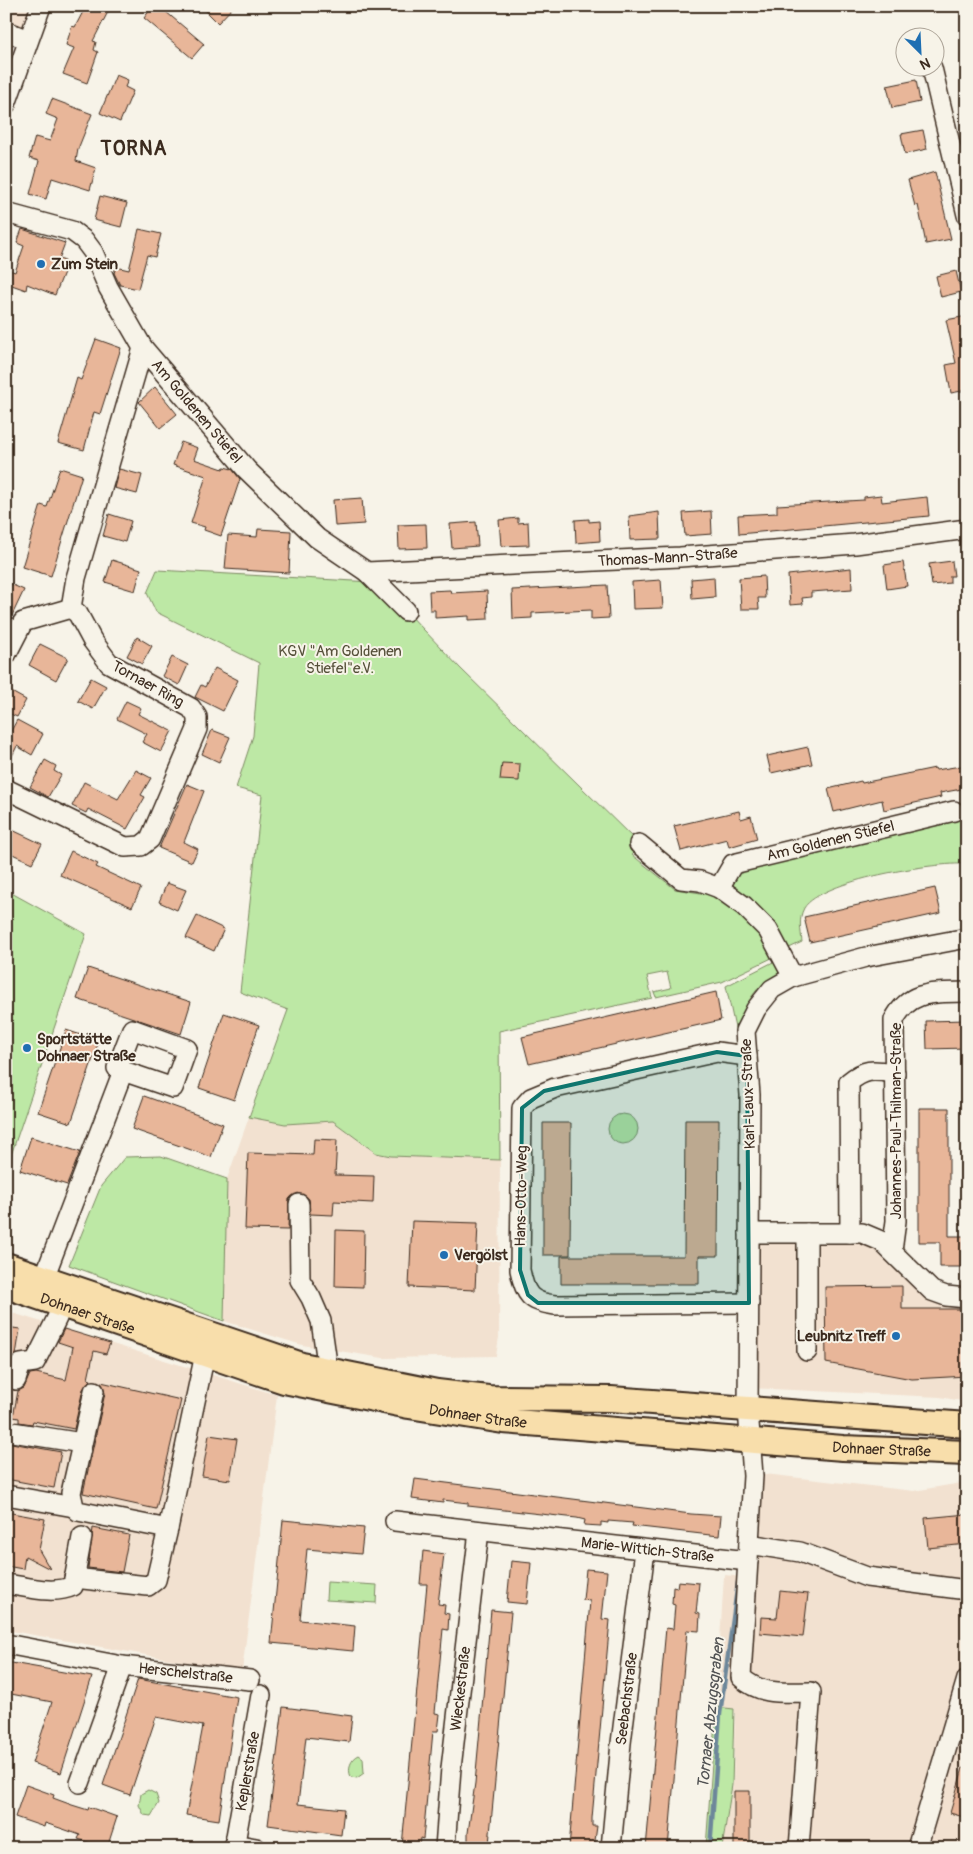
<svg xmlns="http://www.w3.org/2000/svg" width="973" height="1854" font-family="Pangolin,sans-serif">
<rect width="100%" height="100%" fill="#f7f3e8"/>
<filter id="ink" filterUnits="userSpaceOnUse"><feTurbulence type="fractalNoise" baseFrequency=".02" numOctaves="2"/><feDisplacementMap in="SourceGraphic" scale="10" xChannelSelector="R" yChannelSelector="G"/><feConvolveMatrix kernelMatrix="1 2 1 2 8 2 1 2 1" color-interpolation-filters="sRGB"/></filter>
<g filter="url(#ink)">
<path fill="#f2e1d0" d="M6 6H32L6 59Z
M249 1117 285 1124 333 1121 376 1153 391 1156 500 1160 499 1337 496 1356 383 1358 302 1345 224 1321 227 1179Z
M749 1233H862L932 1291 967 1298V1402L940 1397 749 1388Z
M6 1311 277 1395 242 1672 6 1630Z
M756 1473 914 1491 967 1482V1848H722L733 1785 735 1709 716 1706 724 1575 745 1577Z"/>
<path fill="#bde8a5" stroke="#7c8962" d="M157 570 372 582 406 611 460 668 639 844 632 855 675 889 720 896 739 908 780 954 722 982 656 997 654 992 671 988 667 972 647 976 652 998 499 1031 500 1160 391 1156 376 1153 333 1121 285 1124 249 1117 288 1010 240 992 262 795 236 788 253 736 259 663 156 612 147 593Z
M967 817V864C934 862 821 880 804 908 798 919 801 931 802 942L787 949 733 890 729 878 733 868Z
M6 890 86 934 8 1164 6 1163Z
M781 958 786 969C755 986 750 995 738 1027L735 1028 726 986Z
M608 1129a15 15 0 1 1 30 0a15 15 0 1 1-30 0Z
M161 1156 227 1179 224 1321 69 1265 101 1186 125 1157Z
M327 1582 377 1585 376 1603 326 1600Z
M716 1707 734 1709 732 1785 722 1848H706Z
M359 1755 363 1758 364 1773 357 1778 351 1777C347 1768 351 1759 359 1755Z
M148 1790 156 1794 159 1803 151 1816 144 1815 139 1805 141 1794Z"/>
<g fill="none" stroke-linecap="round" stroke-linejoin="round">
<path stroke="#6d879a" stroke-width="4.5" d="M710 1848 720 1714 738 1582"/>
</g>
<path fill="#e8b699" stroke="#3b2a1e" d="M86 6H111L93 41 96 42 94 50 98 52 87 83 63 74 74 48 66 45 72 26 75 27Z
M153 6H159L204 44 192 58 144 18Z
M201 6H234L218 23Z
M116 75 128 80 125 87 133 91 120 122 100 113Z
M916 80 920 102 892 108 887 86Z
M52 99 92 114 78 149 76 161 96 168 90 190 52 178 46 199 30 194 39 161 29 158 35 137 50 141 58 119 46 114Z
M923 130 927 149 905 154 901 134Z
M935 172 951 239 926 244 918 205 915 206 908 180Z
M100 196 127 203 121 227 94 220Z
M22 229 65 243 59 259 68 262 55 295 27 284 26 290 6 283V269L15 272 24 246 17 243Z
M139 229 161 234 155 257 147 255 138 289 120 285 114 273 116 267 129 270Z
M956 271 961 292 941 297 936 276Z
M967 316V390L951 393 946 365 956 363 946 320Z
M96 339 121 348 100 414 94 412 84 450 58 443 77 378 81 380Z
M155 387 177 414 160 428 139 402Z
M181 442 198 448 194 459 223 469 224 467 232 469 240 479 221 536 204 530 205 527 191 523 206 476 173 465Z
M60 468 82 475 51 576 22 567 41 505 47 507Z
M119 469 142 475 137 494 114 488Z
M881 495 882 502 927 497 929 516 739 534 738 515 777 513V505L864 500V497Z
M362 498 364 524 335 526 333 500Z
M711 511 712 534 685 536 683 513Z
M659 512 660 539 630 540 629 516Z
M109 514 131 521 125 542 103 536Z
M518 518V523L528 522 529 545 501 546 499 520Z
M589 519V522L599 521 600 541 576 543 575 520Z
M476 522 478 546 452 548 450 524Z
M426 524 427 548 399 549 398 525Z
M258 529 291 531 289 573 225 569 228 535 257 537Z
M112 560 141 569 135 591 105 582Z
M952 561 954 576H950V583L932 585 929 564Z
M903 562 907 586 887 589 884 565Z
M851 568 852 589 811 592V597L802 598 803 604 790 605 788 575Z
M764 576 765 598H758L759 609H741L739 578Z
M714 577 715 597 692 599 691 579Z
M661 580 663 608 633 609 632 582Z
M6 582 24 590 6 628Z
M607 585 609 618 591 619V610L532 613V618L513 619 512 590Z
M450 590 451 593 487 591 488 619 469 620V616L435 618V610H430L429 591Z
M137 637 152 646 142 664 127 656Z
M40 644 68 658 56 680 29 665Z
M172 657 188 665 179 685 162 676Z
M215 668 238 680 223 711 195 697 201 685 205 687Z
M91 678 106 686 93 709 78 701Z
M6 689 26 700 17 717 6 712Z
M126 701 141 708 138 714 172 731 161 752 142 742 147 734 117 719Z
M17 720 43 734 32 755 17 746 6 768V740Z
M212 730 230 737 219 762 202 754Z
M808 747 812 764 771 773 767 756Z
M45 760 56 766 54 771 61 775 48 797 30 787Z
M502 763 520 764 519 781 500 780Z
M967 765V788L940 793 941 797 884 810 882 800 834 812 828 789 861 781 862 783 935 768 936 770Z
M136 770 151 778 141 795 145 797 127 829 88 809 86 813 72 806 84 782 118 799Z
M187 784 204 791 184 842 198 849 192 862 159 848Z
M739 811 741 819 751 816 757 839 729 847 727 839 681 851 674 826Z
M6 827 42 844 32 863 6 851Z
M71 851 98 864 96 867 141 888 132 907 60 875Z
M167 883 186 890 177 910 159 902Z
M935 888 941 913 810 942 804 917Z
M197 916 224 929 214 951 186 938Z
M88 968 191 1002 181 1034 77 999Z
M716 992 721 1020 529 1064 522 1037Z
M224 1013 259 1025 234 1100 199 1088Z
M967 1020V1048L927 1049 926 1021Z
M66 1030 99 1041 71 1123 38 1112Z
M144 1096 223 1124 211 1157 132 1129Z
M919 1108H949V1236H967V1267H940V1242H919Z
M685 1120H719L718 1256H699V1284H561V1256H684Z
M543 1123H571L570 1255H543Z
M31 1137 80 1152 67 1185 20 1170Z
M314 1139 337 1140 335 1175 374 1176 373 1203 334 1201 333 1215 310 1214 309 1199 298 1193 289 1199 288 1230 245 1229 248 1153 313 1155Z
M412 1221 478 1223 475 1290 409 1287Z
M336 1230 364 1231 363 1287 335 1286Z
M902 1286V1309H967V1376L912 1379 826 1363 825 1287Z
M6 1327 20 1329 16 1355 10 1360 7 1370Z
M64 1329 110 1343 106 1354 94 1351 88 1379 91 1380 83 1389 74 1429 33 1421 32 1424 19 1422V1418L13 1417 18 1391 24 1388 30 1374 36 1373 66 1380 73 1347 58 1342Z
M101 1382 181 1400 156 1509 83 1493 105 1393Z
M209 1435 237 1439 230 1480 202 1476Z
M6 1442 61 1452 54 1488 6 1479Z
M415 1479 691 1514 721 1516 719 1536 632 1526 633 1523 608 1521V1523L601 1522V1526L584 1525 585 1520 577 1518 468 1506V1503L443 1500V1503L412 1499Z
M6 1512 45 1519 39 1550 50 1569 25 1556 23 1569 6 1566Z
M967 1514V1544L928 1548 925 1518Z
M283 1520 364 1528 361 1554 307 1549 300 1620 355 1626 353 1651 271 1643Z
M93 1528 129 1535 122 1572 88 1568Z
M423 1551 444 1554 438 1604 445 1605 444 1613 449 1614 448 1630 443 1629 435 1713 440 1714 438 1731H433L423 1839 420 1838 419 1847 402 1846 427 1584H420Z
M511 1561 531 1563 527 1604 507 1602Z
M586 1569 607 1571 602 1619 610 1620 592 1818V1826H597L594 1848H569L590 1601 583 1600Z
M678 1581 699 1583 696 1613 700 1614 699 1631 687 1630 668 1848H646L666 1628 673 1629 675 1605 672 1604 673 1587 677 1588Z
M780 1591 808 1594 803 1637 760 1633 761 1617 777 1618Z
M491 1610 511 1612 489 1844 468 1842V1833L475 1783Z
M6 1662 92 1677 61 1773 32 1763 52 1702 6 1693Z
M138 1679 237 1697 219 1820 186 1815 203 1726 156 1717 130 1795 103 1785Z
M283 1707 352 1716 349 1742 306 1737 298 1804 344 1809 341 1835 268 1825Z
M963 1768 967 1769V1818L950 1813Z
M26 1785 54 1795 53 1798 72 1805 88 1810 89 1807 117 1817 107 1848 78 1839 80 1835 63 1829 45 1823 44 1827 15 1817Z
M734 1791H750V1848H734Z"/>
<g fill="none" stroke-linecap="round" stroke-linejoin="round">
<defs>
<g id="minor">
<path d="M6 31 28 40"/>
<path d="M932 68 967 215"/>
<path d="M6 104 41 6"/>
<path id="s1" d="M6 213 72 231 84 240 93 252 108 287 143 348 247 470 317 538 367 572 406 611"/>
<path id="s2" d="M367 572 680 557 855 544 967 529"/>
<path d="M6 655 23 622 71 608"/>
<path d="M6 789 125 847 141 846 150 839 197 729V717L191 708 109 663 92 640 78 614 71 608 76 578 143 348"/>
<path d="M639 844 681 879 700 881 719 888 744 906 768 930 793 977"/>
<path id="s3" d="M719 888 733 864 954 811"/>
<path d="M747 1056 717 1052 555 1088 531 1098 522 1108 520 1270C525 1295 530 1302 555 1305L749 1303"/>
<path d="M299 1204 300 1280 311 1298 321 1321 328 1370"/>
<path d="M749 1233H862L881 1241 932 1291 946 1296 967 1298"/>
<path d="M850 1233 849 1082C866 1068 873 1070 895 1073"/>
<path d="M892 1251 896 1221 894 1020C910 989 935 993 967 992"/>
<path d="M44 1278 123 1071 173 1088 187 1049 132 1029 117 1068 123 1071"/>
<path d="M807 1351V1233"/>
<path d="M16 1380 21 1364 35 1362 57 1318 61 1305"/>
<path d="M94 1391 71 1493 74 1507 78 1511 168 1529 205 1354"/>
<path d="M6 1431 82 1443"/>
<path d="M6 1495 74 1507"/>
<path id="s4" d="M395 1521 748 1561"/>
<path d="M749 1544 800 1552 867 1577 967 1590"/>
<path d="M74 1578 148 1586 156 1580 168 1529"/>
<path d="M6 1584C28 1587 53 1595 73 1586L82 1537"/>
<path id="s5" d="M6 1644 122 1666 250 1680"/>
<path d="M80 1783 122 1666"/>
<path d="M234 1844 256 1848"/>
<path id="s6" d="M234 1848 261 1695"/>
<path id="s7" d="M445 1848 451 1768 479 1531"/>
<path id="s8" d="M611 1848 621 1743 645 1550"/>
<path d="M799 1848 811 1692C785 1692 760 1696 741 1677L753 1476 748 1409 750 1095 745 1031 756 1009 772 989 793 977 866 957 967 938"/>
<path d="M917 1848 967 1679"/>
</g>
<g id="major">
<path d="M6 1265 302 1365 437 1392 488 1398 611 1399 967 1425"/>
<path id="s9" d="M6 1286 284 1381 409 1406 503 1421 843 1448 967 1453"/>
</g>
</defs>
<use href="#minor" stroke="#3b2a1e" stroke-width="22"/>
<use href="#major" stroke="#3b2a1e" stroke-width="28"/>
<use href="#minor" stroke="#f7f3e8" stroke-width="19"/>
<use href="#major" stroke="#f8deab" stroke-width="24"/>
</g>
</g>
<path fill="#0f766e" fill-opacity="0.2" stroke="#0f766e" stroke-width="4" stroke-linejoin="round" d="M717 1052 747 1056 749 1303H538L528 1295 520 1270 522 1108 544 1091Z"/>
<g fill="#1f6fb2" stroke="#f7f3e8" stroke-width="2">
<circle cx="41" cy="264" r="5"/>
<circle cx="27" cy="1048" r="5"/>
<circle cx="444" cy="1255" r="5"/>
<circle cx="896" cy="1336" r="5"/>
</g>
<g text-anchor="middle" stroke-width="4" stroke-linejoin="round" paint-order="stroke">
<g font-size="15" font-weight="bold" fill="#3b2a1e" stroke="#f7f3e8" text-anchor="start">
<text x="51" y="269">Zum Stein</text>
<text x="37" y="1044">Sportstätte<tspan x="37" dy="17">Dohnaer Straße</tspan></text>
<text x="454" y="1260">Vergölst</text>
<text x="886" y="1341" text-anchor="end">Leubnitz Treff</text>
</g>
<g font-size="15" fill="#3b2a1e" stroke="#f7f3e8">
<text dy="5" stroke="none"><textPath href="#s1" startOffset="290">Am Goldenen Stiefel</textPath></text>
<text dy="5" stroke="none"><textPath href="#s2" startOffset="301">Thomas-Mann-Straße</textPath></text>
<text transform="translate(148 684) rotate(29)" y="5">Tornaer Ring</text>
<text dy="5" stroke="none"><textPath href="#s3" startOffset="128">Am Goldenen Stiefel</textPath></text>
<text transform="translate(748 1094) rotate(-92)" y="5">Karl-Laux-Straße</text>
<text transform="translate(896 1121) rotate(-90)" y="5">Johannes-Paul-Thilman-Straße</text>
<text transform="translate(521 1196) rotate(-89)" y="5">Hans-Otto-Weg</text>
<text dy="5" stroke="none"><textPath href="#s9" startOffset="86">Dohnaer Straße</textPath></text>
<text dy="5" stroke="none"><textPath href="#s9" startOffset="491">Dohnaer Straße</textPath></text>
<text dy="5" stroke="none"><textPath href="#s9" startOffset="896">Dohnaer Straße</textPath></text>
<text dy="5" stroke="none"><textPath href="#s4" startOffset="254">Marie-Wittich-Straße</textPath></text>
<text dy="5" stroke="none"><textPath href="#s5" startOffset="182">Herschelstraße</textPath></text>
<text dy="5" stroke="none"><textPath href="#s7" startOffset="160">Wieckestraße</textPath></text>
<text dy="5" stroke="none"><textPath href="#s8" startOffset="150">Seebachstraße</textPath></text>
<text dy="5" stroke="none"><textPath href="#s6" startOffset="78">Keplerstraße</textPath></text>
</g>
<g font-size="15" fill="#555039" stroke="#f7f3e8">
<text x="340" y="656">KGV "Am Goldenen<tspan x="340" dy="17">Stiefel"e.V.</tspan></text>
</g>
<g font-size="16" font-style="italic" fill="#505152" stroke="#f7f3e8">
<text transform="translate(710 1713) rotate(-84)" y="6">Tornaer Abzugsgraben</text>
</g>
<g font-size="20" font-weight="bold" letter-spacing="1" fill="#3b2a1e" stroke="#f7f3e8">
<text x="134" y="155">TORNA</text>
</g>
</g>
<rect width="973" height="1854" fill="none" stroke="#f7f3e8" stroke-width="25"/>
<rect x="12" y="12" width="948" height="1829" fill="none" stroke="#3b2a1e" stroke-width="2" filter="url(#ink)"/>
<g transform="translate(920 52) rotate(156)"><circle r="24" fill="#f7f3e8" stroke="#aca397"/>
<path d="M0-4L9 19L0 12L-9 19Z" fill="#1f6fb2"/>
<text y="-8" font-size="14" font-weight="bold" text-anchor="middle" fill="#3b2a1e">N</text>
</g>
</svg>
